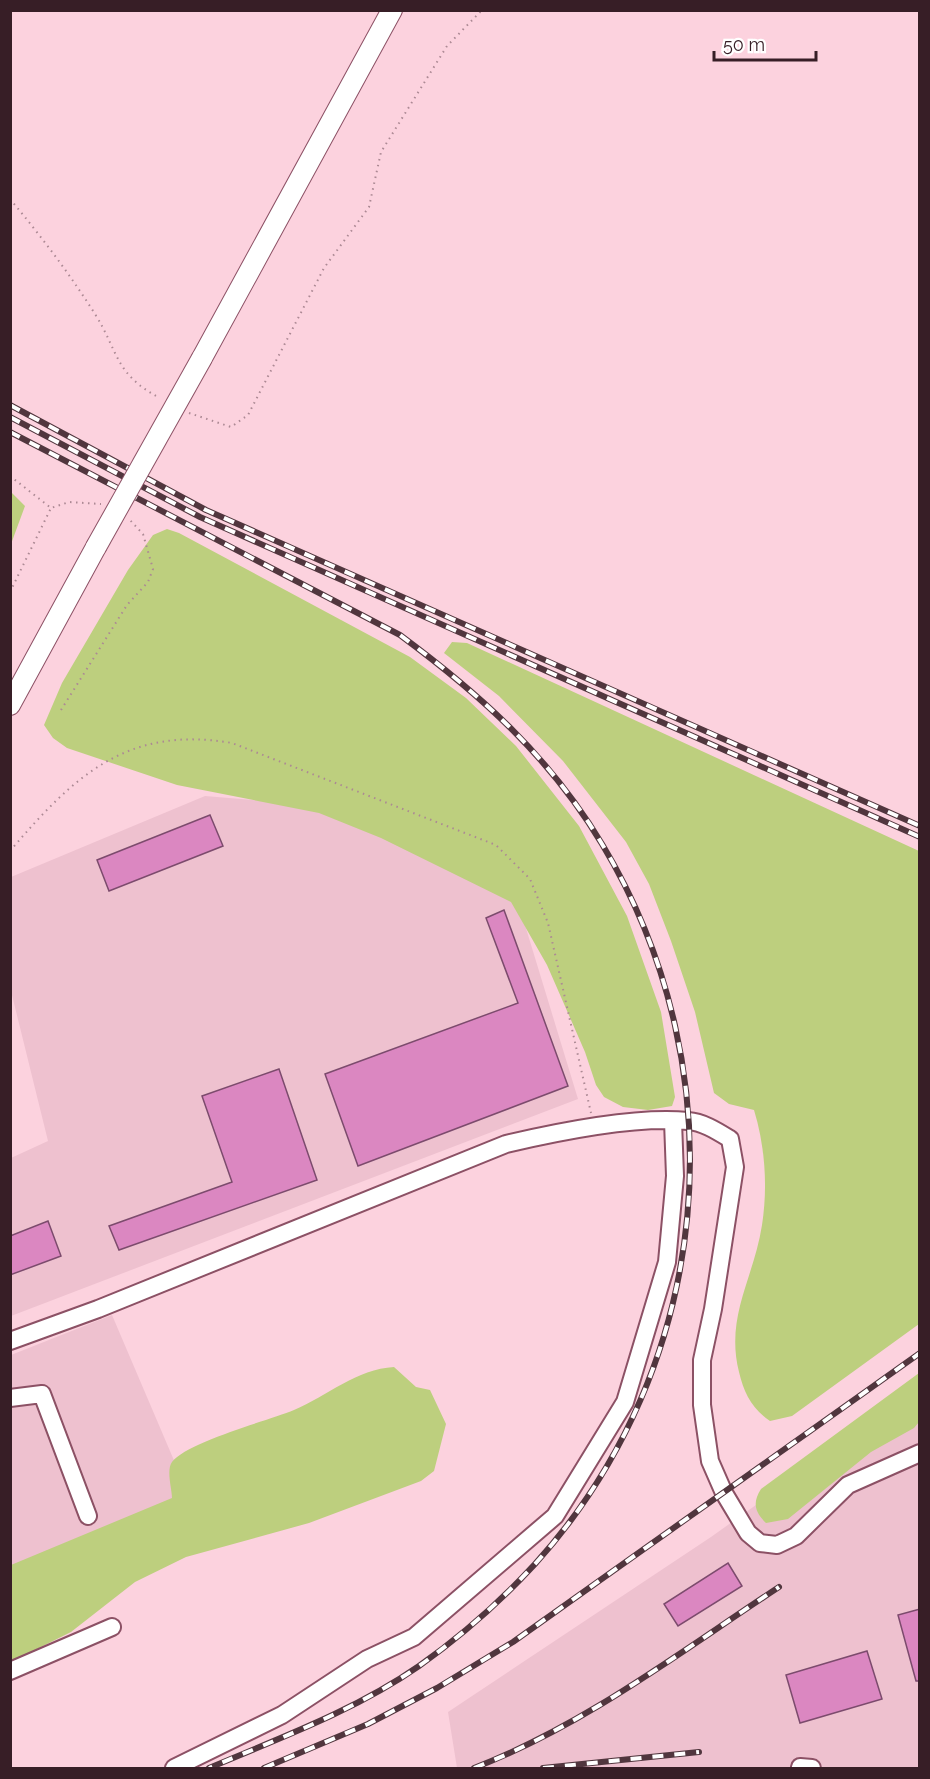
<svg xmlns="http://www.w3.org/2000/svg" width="930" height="1779" font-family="Raleway,sans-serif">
<rect width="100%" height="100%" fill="#fcd2de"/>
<path fill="#eec1cf" d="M205 796 341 807 518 902 578 1099 11 1316V1158L48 1141 11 991V877Z
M112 1315 196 1512 11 1584V1355Z
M919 1422V1768H457L448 1712 711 1537 819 1460Z"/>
<path fill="#bdcf7e" d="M11 492 25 506 11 544Z
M167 529 179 533 410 657 466 698 516 746 579 826 627 916 661 1012 675 1097 672 1106 648 1110 623 1107 604 1097 596 1085 585 1052 547 965 511 902 381 838 319 813 177 785 67 748 53 738 44 725 62 683 128 570 153 535Z
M452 642 467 643 919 851V1324L792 1416 770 1421C752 1409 744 1393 739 1372 725 1316 754 1278 762 1225 768 1187 765 1146 754 1110L729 1104 714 1093 695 1012 671 941 649 884 626 842 563 761 499 696 444 653Z
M394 1367 416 1387 430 1390 446 1424 434 1471 421 1481 309 1523 186 1557 135 1582 71 1632 11 1662V1565L172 1498C172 1489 166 1470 172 1462 187 1442 267 1421 294 1410 327 1396 357 1369 394 1367Z
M919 1373V1422L914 1428 871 1452 788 1519 766 1523C755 1512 752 1503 761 1489Z"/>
<path fill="#db87c1" stroke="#7c4b6d" stroke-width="1.5" d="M210 815 223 846 109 891 97 860Z
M504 910 568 1086 358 1166 325 1074 518 1003 486 918Z
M279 1069 317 1180 119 1250 109 1226 232 1182 202 1096Z
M48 1221 61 1256 10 1275V1236Z
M728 1563 742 1586 678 1626 664 1604Z
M920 1609V1681H916L898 1615Z
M867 1651 882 1699 800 1723 786 1675Z"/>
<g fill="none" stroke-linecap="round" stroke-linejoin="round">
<defs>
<path id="minor" d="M10 1341 98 1309 506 1144C557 1132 637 1116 688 1121 703 1122 717 1131 730 1139L735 1167 713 1309 702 1360V1405L710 1461 724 1493 748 1533 760 1543 777 1545 796 1536 848 1485 920 1453
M10 1398 42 1394 88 1516
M10 1671 112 1627
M800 1767 812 1768
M174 1768 282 1715 367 1659 414 1637 555 1516 625 1402 667 1262 675 1176 673 1121"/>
<path id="major" d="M202 358 392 10
M10 705 96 547"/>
</defs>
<use href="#minor" stroke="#8c5165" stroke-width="20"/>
<use href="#major" stroke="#8c5165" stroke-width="22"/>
<path stroke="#ac8994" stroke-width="2" stroke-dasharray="1.5 4.5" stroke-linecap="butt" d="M10 199C41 236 69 273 95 314 119 352 114 374 160 398
M189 413 231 427 248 415 324 268 369 207 381 152 447 46 482 10
M10 476 51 508 69 502 101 504
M10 592 51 508
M61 710 127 605 148 582 153 569 143 534 129 519
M10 851C74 776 127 725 232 743L496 845 530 879 548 923 591 1113"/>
<use href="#minor" stroke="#fff" stroke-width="16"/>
<use href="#major" stroke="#fff" stroke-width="20"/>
<defs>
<path id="rail" d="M10 405 206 510 920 826
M10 417 200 517 920 837
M10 432 400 635C481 695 550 757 602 844 740 1073 714 1366 535 1564 501 1601 460 1637 419 1666 356 1710 280 1738 209 1768
M264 1768 368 1724 437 1688 513 1642 920 1353
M474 1768C585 1725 680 1652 779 1587
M543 1768 699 1752"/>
</defs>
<use href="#rail" stroke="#51363e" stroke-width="6"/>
<use href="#rail" stroke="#fff" stroke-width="4" stroke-dasharray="11" stroke-linecap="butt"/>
<defs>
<path id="major-bridge" d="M96 547 202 358"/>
</defs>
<use href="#major-bridge" stroke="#8c5165" stroke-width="22" stroke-linecap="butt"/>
<use href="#major-bridge" stroke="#fff" stroke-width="20"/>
</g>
<rect width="930" height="1779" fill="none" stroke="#371e26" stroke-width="24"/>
<path d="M714 51v9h102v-9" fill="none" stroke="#371e26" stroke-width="3"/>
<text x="723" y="51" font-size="18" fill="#371e26" stroke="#ffffff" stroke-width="4.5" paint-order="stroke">50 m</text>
</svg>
